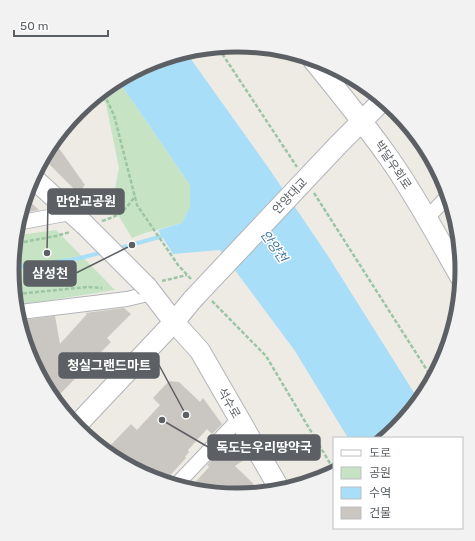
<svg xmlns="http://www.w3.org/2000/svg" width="475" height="541" font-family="Rubik,'Noto Sans KR',sans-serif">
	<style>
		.green { fill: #c6e4c3 }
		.water { fill: #a9def9 }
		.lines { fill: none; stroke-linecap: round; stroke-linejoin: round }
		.stream { stroke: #a9def9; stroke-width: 4 }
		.building { fill: #cac6c2 }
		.street-casing { stroke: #b2b5b9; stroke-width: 16 }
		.secondary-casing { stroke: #b1b4b8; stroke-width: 22 }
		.path { stroke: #9cc5a4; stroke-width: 2.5; stroke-dasharray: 4 2; stroke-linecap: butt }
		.street { stroke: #fff; stroke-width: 14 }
		.secondary { stroke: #fff; stroke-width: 20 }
		.secondary-bridge-casing { stroke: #b1b4b8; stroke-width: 22; stroke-linecap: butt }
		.secondary-bridge { stroke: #fff; stroke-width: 20 }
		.labels { text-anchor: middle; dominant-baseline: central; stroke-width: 3; stroke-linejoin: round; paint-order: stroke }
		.street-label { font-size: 12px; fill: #5c6064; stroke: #fff }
		.water-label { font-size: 13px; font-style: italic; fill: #447aa2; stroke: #fff }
		.rim { fill: none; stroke: #5c6064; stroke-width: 5 }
		.leader { fill: none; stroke: #5c6064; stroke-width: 1.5 }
		.callout-dot { fill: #5c6064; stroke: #fff; stroke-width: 1.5 }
		.callout { fill: #5c6064; stroke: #5c6064; stroke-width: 1.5 }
		.callout-label { font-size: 13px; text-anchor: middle; font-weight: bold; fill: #fff }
	</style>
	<rect width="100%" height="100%" fill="#eeebe5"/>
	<!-- green -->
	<g class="green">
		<polygon points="120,83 190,185 190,206 182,223 145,233 132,238 112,205 119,168 106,104 101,96"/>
		<polygon points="56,230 115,290 19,305 12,270 19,235"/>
	</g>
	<!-- water -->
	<polygon class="water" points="188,55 270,170 328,256 418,399 397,430 385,438 348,438 295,351 220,250 173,254 158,230 182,223 190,206 190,185 120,83 151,62"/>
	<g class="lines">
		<!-- stream -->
		<g class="stream">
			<polyline points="117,249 166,235"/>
			<polyline points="12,268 76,259 104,252"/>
		</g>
	</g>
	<!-- building -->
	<g class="building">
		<polygon points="55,145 61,151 85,185 78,193 45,160"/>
		<polygon points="26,198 39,210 23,213"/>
		<polygon points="124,308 131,314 107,338 111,342 58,396 51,389 29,357 22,320 55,316 60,344 87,314 85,313"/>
		<polygon points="169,381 179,382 200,402 203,398 222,424 212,434 207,429 188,450 189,452 185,457 186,458 165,481 151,479 131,461 129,464 108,448 131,424 137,430 160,405 153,398"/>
		<polygon points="232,442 244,460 235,466 261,491 237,496 191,487 209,467 207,465 222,449"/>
	</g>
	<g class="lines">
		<!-- street casing -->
		<g class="street-casing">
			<g id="street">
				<polyline points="427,218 448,196"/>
				<polyline points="22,222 70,213"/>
				<polyline points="20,312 127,299 152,293"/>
				<polyline points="177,484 239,419"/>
			</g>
		</g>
		<!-- secondary casing -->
		<g class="secondary-casing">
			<g id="secondary">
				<path d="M313 60C339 92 365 124 389 158 416 196 438 238 461 278"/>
				<polyline points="337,146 382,101"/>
				<polyline points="33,178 85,225"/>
				<polyline points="147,287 174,322 200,351 279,488"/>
				<polyline points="76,426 174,322 193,299"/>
			</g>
		</g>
		<!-- path -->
		<g class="path">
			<polyline points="219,49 297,167"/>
			<polyline points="104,94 114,115 137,205 178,265 191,279"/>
			<polyline points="314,193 432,378"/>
			<path d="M102 221C120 215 124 212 135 196"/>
			<polyline points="18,243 56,236 70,232"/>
			<polyline points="162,281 187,275"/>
			<polyline points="17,294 87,287 102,288"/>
			<polyline points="212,301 266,356 334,470"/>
		</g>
		<!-- street -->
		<use href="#street" class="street"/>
		<!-- secondary -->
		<use href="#secondary" class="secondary"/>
		<!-- secondary-bridge casing -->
		<g class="secondary-bridge-casing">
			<g id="secondary-bridge">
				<polyline points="85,225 147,287"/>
				<polyline points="193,299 337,146"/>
			</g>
		</g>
		<!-- secondary-bridge -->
		<use href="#secondary-bridge" class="secondary-bridge"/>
	</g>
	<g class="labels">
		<!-- street labels -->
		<g class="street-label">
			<text transform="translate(393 165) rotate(56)">박달우회로</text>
			<text transform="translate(290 196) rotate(-47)">안양대교</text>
			<text transform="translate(229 403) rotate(60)">석수로</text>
		</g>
		<!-- water labels -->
		<g class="water-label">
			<text transform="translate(274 246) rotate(55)">안양천</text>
		</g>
	</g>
	<!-- crop -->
	<path d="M0 0H475V541H0ZM19 270a218 218 0 1 1 436 0a218 218 0 1 1-436 0Z" fill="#f2f2f3" fill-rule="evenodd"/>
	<path class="rim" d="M19 270a218 218 0 1 1 436 0a218 218 0 1 1-436 0Z"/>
	<!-- callouts -->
	<path class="leader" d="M47 253L48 202M132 245L76 273M186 415L159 365M162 420L208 447"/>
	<g class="callout-dot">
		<circle cx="47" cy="253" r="4"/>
		<circle cx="132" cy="245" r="4"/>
		<circle cx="186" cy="415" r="4"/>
		<circle cx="162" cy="420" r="4"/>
	</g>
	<g class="callout">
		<rect x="48" y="189" width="76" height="25" rx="4"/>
		<rect x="24" y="261" width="52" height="25" rx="4"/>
		<rect x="59" y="353" width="100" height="25" rx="4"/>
		<rect x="208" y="435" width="112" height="25" rx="4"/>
	</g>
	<g class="callout-label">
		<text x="86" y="206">만안교공원</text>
		<text x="50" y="278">삼성천</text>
		<text x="109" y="370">청실그랜드마트</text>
		<text x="264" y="452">독도는우리땅약국</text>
	</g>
	<!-- legend -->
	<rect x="333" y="437" width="130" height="92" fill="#ffffff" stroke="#bebfc1"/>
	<rect x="341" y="450" width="20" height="6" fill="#ffffff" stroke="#bebfc1"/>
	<text x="369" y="457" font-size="12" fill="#5c6064">도로</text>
	<rect x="341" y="467" width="20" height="12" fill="#c6e4c3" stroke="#bebfc1"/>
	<text x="369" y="477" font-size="12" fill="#5c6064">공원</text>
	<rect x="341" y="487" width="20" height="12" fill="#a9def9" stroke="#bebfc1"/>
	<text x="369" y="497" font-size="12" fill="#5c6064">수역</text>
	<rect x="341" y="507" width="20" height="12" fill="#cac6c2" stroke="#bebfc1"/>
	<text x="369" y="517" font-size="12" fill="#5c6064">건물</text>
	<!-- scale -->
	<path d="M14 30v6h94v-6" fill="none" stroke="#5c6064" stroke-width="2"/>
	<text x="20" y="30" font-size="12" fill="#5c6064" stroke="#ffffff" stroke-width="3" paint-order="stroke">50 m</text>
</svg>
